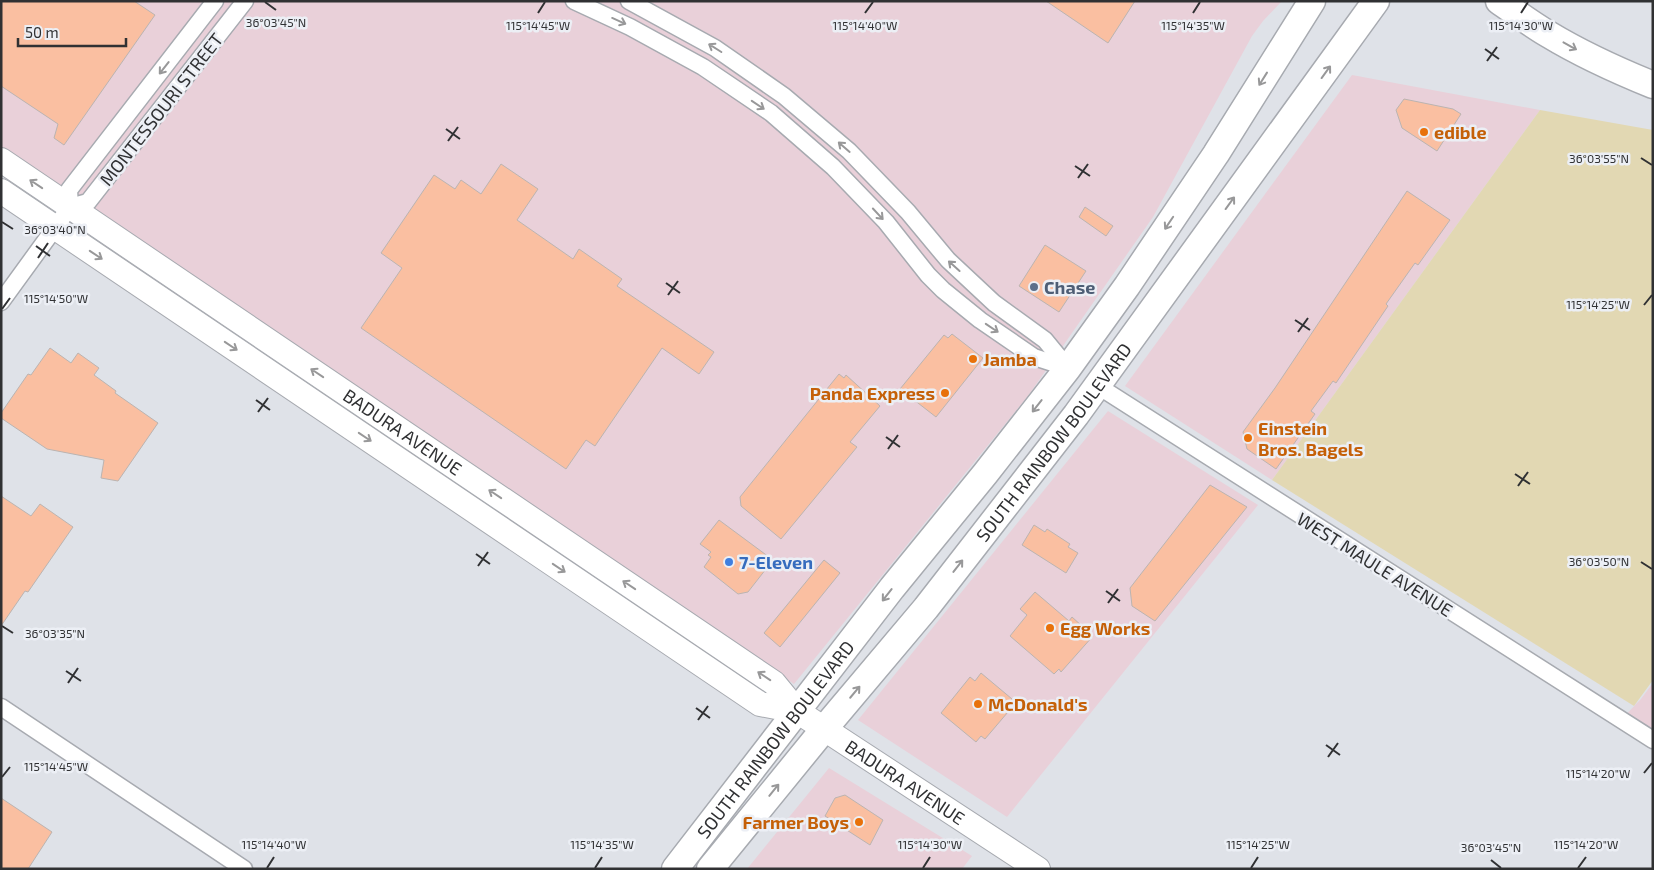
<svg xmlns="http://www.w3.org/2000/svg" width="1654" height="870" font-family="'Exo 2',sans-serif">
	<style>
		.commercial { fill: #e9d0d9 }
		.sand { fill: #e2d8b3 }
		.building { fill: #fabfa1; stroke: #bbb4b1 }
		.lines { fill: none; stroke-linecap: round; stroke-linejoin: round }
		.street-casing { stroke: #a7aab0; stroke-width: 19 }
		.secondary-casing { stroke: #a7aab0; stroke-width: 26 }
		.primary-casing { stroke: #a7aab0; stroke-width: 29 }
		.street { stroke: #fff; stroke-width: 16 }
		.secondary { stroke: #fff; stroke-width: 24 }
		.primary { stroke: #fff; stroke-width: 26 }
		.oneway { stroke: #989899 }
		.ticks { fill: none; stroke: #303133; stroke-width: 2 }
		.food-dot { fill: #e8710a; stroke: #eceff5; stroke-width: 2 }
		.service-dot { fill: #5c6f8a; stroke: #eceff5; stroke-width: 2 }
		.shop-dot { fill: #3f7fe0; stroke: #eceff5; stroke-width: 2 }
		.labels { text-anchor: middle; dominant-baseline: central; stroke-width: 5; stroke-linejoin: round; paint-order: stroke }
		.street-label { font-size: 18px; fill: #303133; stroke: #eceff5 }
		.food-label { font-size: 18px; font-weight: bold; fill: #c56008; stroke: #eceff5; text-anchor: start }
		.service-label { font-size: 18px; font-weight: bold; fill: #4e5e75; stroke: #eceff5; text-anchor: start }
		.shop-label { font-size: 18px; font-weight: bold; fill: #366cbe; stroke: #eceff5; text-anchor: start }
		.ticks-label { font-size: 12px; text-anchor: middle; fill: #303133; stroke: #eceff5; stroke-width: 5; stroke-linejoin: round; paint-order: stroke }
	</style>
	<rect width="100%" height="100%" fill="#dfe2e8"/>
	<!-- commercial -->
	<g class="commercial">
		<polygon points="1,1 1282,1 1263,21 1252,36 1153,217 1028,396 794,684 1,149"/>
		<polygon points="1352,75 1540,110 1272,480 1125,386"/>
		<polygon points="1108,411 1258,505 1007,817 858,720"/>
		<polygon points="1653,683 1653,748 1617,724 1641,699"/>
		<polygon points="829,768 972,856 962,869 747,869"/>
	</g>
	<!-- sand -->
	<polygon class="sand" points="1540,110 1653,130 1653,680 1634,706 1272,480"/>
	<!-- building -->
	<g class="building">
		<polygon points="1,1 134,1 155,15 64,145 54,138 58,124 1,86"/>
		<polygon points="1046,1 1135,1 1108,43"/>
		<polygon points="1404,99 1453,109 1461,114 1437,151 1402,128 1396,110"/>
		<polygon points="501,164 538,189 517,220 573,259 579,249 622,279 617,286 714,352 699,374 662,348 595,446 586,440 566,469 361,328 402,268 381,253 434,175 455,189 461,180 481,194"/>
		<polygon points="1407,191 1450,220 1418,265 1415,263 1386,304 1388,306 1336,383 1333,381 1311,411 1315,414 1276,469 1247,449 1243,432 1275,388"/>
		<polygon points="1085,207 1113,226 1106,236 1079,217"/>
		<polygon points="1045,245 1086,271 1059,312 1019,286"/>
		<polygon points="952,334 983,358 936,417 900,389 944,335 948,338"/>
		<polygon points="50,348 71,363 78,353 99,368 94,375 116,391 115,393 158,423 118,481 101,478 104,460 47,449 1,418 1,413 28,374 31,375"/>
		<polygon points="839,374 844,378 846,375 880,406 850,442 857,447 781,539 741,506 740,497"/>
		<polygon points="1210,485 1247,507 1155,621 1132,606 1130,588"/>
		<polygon points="1,496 31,516 40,504 73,527 28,592 25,591 1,626"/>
		<polygon points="719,520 773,560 748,592 738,594 704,567 711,557 708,555 711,552 700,544"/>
		<polygon points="1034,525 1045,532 1047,529 1070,544 1068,547 1078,553 1066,573 1022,545"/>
		<polygon points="824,560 840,573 780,647 764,633"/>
		<polygon points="1035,592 1069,621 1072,617 1093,636 1061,672 1059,669 1054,674 1010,636 1027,615 1020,609"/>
		<polygon points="981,673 1012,699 1004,709 1008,712 985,739 981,736 976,742 941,713 970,677 975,681"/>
		<polygon points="845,795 883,820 870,845 825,816 835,798"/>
		<polygon points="1,798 52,832 28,869 1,869"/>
	</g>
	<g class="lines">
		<!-- street casing -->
		<g class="street-casing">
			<g id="street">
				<polyline points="574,1 630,27 703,67 771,113 833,167 886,222 928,275 943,290 980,320 1034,357 1068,368"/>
				<polyline points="629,1 715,48 784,96 849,151 908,212 948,260 994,303 1045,340 1068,368"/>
				<polyline points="70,207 88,202 245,1"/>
				<polyline points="1,302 70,207 69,190 215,1"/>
				<polyline points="1098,386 1653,740"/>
				<polyline points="1,707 244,869"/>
			</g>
		</g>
		<!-- secondary casing -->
		<g class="secondary-casing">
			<g id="secondary">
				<path id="s1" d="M1 160 774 683 797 711 1038 869"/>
				<polyline points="1,191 760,704 797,711"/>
			</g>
		</g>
		<!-- primary casing -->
		<g class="primary-casing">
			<g id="primary">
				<path d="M1499 1C1515 12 1531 24 1548 34 1581 54 1616 70 1653 85"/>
				<path id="s2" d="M675 869 892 588 985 474 1068 368 1127 286 1216 154 1312 1"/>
				<path id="s3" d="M710 869 824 729 926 608 1076 415 1376 1"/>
			</g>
		</g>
		<!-- street -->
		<use href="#street" class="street"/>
		<!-- secondary -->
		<use href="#secondary" class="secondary"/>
		<!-- primary -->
		<use href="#primary" class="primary"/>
	</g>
	<!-- one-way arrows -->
	<defs><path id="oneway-shaft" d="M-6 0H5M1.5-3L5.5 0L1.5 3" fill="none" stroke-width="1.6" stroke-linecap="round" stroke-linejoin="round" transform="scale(1.25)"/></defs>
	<g class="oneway">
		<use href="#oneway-shaft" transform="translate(619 21) rotate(24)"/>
		<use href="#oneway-shaft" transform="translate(1570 46) rotate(29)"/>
		<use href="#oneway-shaft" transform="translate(715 48) rotate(-148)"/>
		<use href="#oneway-shaft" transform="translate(164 68) rotate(128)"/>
		<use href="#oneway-shaft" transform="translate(1326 72) rotate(-54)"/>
		<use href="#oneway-shaft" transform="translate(1263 79) rotate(122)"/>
		<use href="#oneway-shaft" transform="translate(758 105) rotate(34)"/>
		<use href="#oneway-shaft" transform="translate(844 147) rotate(-139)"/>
		<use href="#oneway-shaft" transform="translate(36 184) rotate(-146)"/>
		<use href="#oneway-shaft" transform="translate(1230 203) rotate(-54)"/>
		<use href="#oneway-shaft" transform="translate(878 214) rotate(47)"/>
		<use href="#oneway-shaft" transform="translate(1169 223) rotate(124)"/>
		<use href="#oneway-shaft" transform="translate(96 255) rotate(34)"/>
		<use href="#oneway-shaft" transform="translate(954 266) rotate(-138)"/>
		<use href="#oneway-shaft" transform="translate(992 328) rotate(34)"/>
		<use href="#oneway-shaft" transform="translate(231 346) rotate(34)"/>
		<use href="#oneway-shaft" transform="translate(317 373) rotate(-146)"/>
		<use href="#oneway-shaft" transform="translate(1037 406) rotate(128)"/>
		<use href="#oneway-shaft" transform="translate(365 437) rotate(34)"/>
		<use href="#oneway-shaft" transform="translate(495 494) rotate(-146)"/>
		<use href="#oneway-shaft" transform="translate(958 566) rotate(-52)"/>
		<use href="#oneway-shaft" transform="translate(559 568) rotate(34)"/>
		<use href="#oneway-shaft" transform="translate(629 585) rotate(-146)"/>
		<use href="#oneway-shaft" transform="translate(887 595) rotate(128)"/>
		<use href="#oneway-shaft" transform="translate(764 676) rotate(-146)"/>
		<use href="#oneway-shaft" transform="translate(855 692) rotate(-50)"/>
		<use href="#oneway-shaft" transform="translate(774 790) rotate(-51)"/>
	</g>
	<!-- ticks -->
	<path class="ticks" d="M265 2 276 10M538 13 545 2M865 13 873 2M1193 13 1200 2M1521 13 1528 2M1485 49 1499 59M1487 61 1497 47M446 129 460 139M448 141 458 127M1641 158 1652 165M1075 166 1090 176M1078 178 1088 164M2 222 13 229M36 246 50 256M38 258 48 243M666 283 680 293M668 295 678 281M1644 305 1652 295M2 309 10 298M1295 320 1310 330M1298 332 1308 318M256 400 270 410M258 412 268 398M886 437 900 447M888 449 898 435M1515 474 1530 484M1518 486 1528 472M476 554 490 564M1641 562 1652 569M478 566 488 552M1106 591 1120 601M1108 603 1118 589M2 626 13 633M66 671 81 681M68 683 78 668M696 708 710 718M698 720 708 706M1326 745 1340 755M1328 757 1338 743M1644 773 1652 763M2 777 10 767M1491 860 1501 868M267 868 274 857M595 868 602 857M923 868 930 857M1251 868 1258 857M1578 868 1586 857"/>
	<!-- markers -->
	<g class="food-dot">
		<circle cx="1424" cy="132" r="5"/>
		<circle cx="973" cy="359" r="5"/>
		<circle cx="945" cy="393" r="5"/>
		<circle cx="1248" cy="438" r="5"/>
		<circle cx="1050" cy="628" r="5"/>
		<circle cx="978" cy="704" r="5"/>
		<circle cx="859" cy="822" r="5"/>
	</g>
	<circle class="service-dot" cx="1034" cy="287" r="5"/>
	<circle class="shop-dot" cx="729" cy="562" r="5"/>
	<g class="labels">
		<!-- street labels -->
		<g class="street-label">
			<text transform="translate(161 109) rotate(-52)">MONTESSOURI STREET</text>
			<text stroke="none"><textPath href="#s1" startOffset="485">BADURA AVENUE</textPath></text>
			<text stroke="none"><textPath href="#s3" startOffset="548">SOUTH RAINBOW BOULEVARD</textPath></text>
			<text transform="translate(1375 564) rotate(32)">WEST MAULE AVENUE</text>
			<text stroke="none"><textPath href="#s2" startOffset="164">SOUTH RAINBOW BOULEVARD</textPath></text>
			<text stroke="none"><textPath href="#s1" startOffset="1099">BADURA AVENUE</textPath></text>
		</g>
		<!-- food labels -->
		<g class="food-label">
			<text x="1434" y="132">edible</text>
			<text x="983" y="359">Jamba</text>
			<text x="935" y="393" text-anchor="end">Panda Express</text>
			<text x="1258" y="428">Einstein<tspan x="1258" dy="21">Bros. Bagels</tspan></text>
			<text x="1060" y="628">Egg Works</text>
			<text x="988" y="704">McDonald's</text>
			<text x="849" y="822" text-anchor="end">Farmer Boys</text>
		</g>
		<!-- service labels -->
		<g class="service-label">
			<text x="1044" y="287">Chase</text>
		</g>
		<!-- shop labels -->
		<g class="shop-label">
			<text x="739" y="562">7-Eleven</text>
		</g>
	</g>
	<g class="ticks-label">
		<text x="276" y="27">36°03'45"N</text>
		<text x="538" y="30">115°14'45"W</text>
		<text x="865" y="30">115°14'40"W</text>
		<text x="1193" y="30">115°14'35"W</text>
		<text x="1521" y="30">115°14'30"W</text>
		<text x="1599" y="163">36°03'55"N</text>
		<text x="55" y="234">36°03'40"N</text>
		<text x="56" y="303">115°14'50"W</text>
		<text x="1598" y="309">115°14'25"W</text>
		<text x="1599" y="566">36°03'50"N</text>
		<text x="55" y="638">36°03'35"N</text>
		<text x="56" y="771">115°14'45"W</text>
		<text x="1598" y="778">115°14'20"W</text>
		<text x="274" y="849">115°14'40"W</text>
		<text x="602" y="849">115°14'35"W</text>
		<text x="930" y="849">115°14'30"W</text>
		<text x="1258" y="849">115°14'25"W</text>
		<text x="1586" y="849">115°14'20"W</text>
		<text x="1491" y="852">36°03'45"N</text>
	</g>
	<!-- border -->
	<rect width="1654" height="870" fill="none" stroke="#303133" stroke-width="5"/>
	<!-- scale -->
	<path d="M18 38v8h108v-8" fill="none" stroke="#303133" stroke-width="2.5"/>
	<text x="25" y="38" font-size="15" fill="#303133" stroke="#eceff5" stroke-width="4" paint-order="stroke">50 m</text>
</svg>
